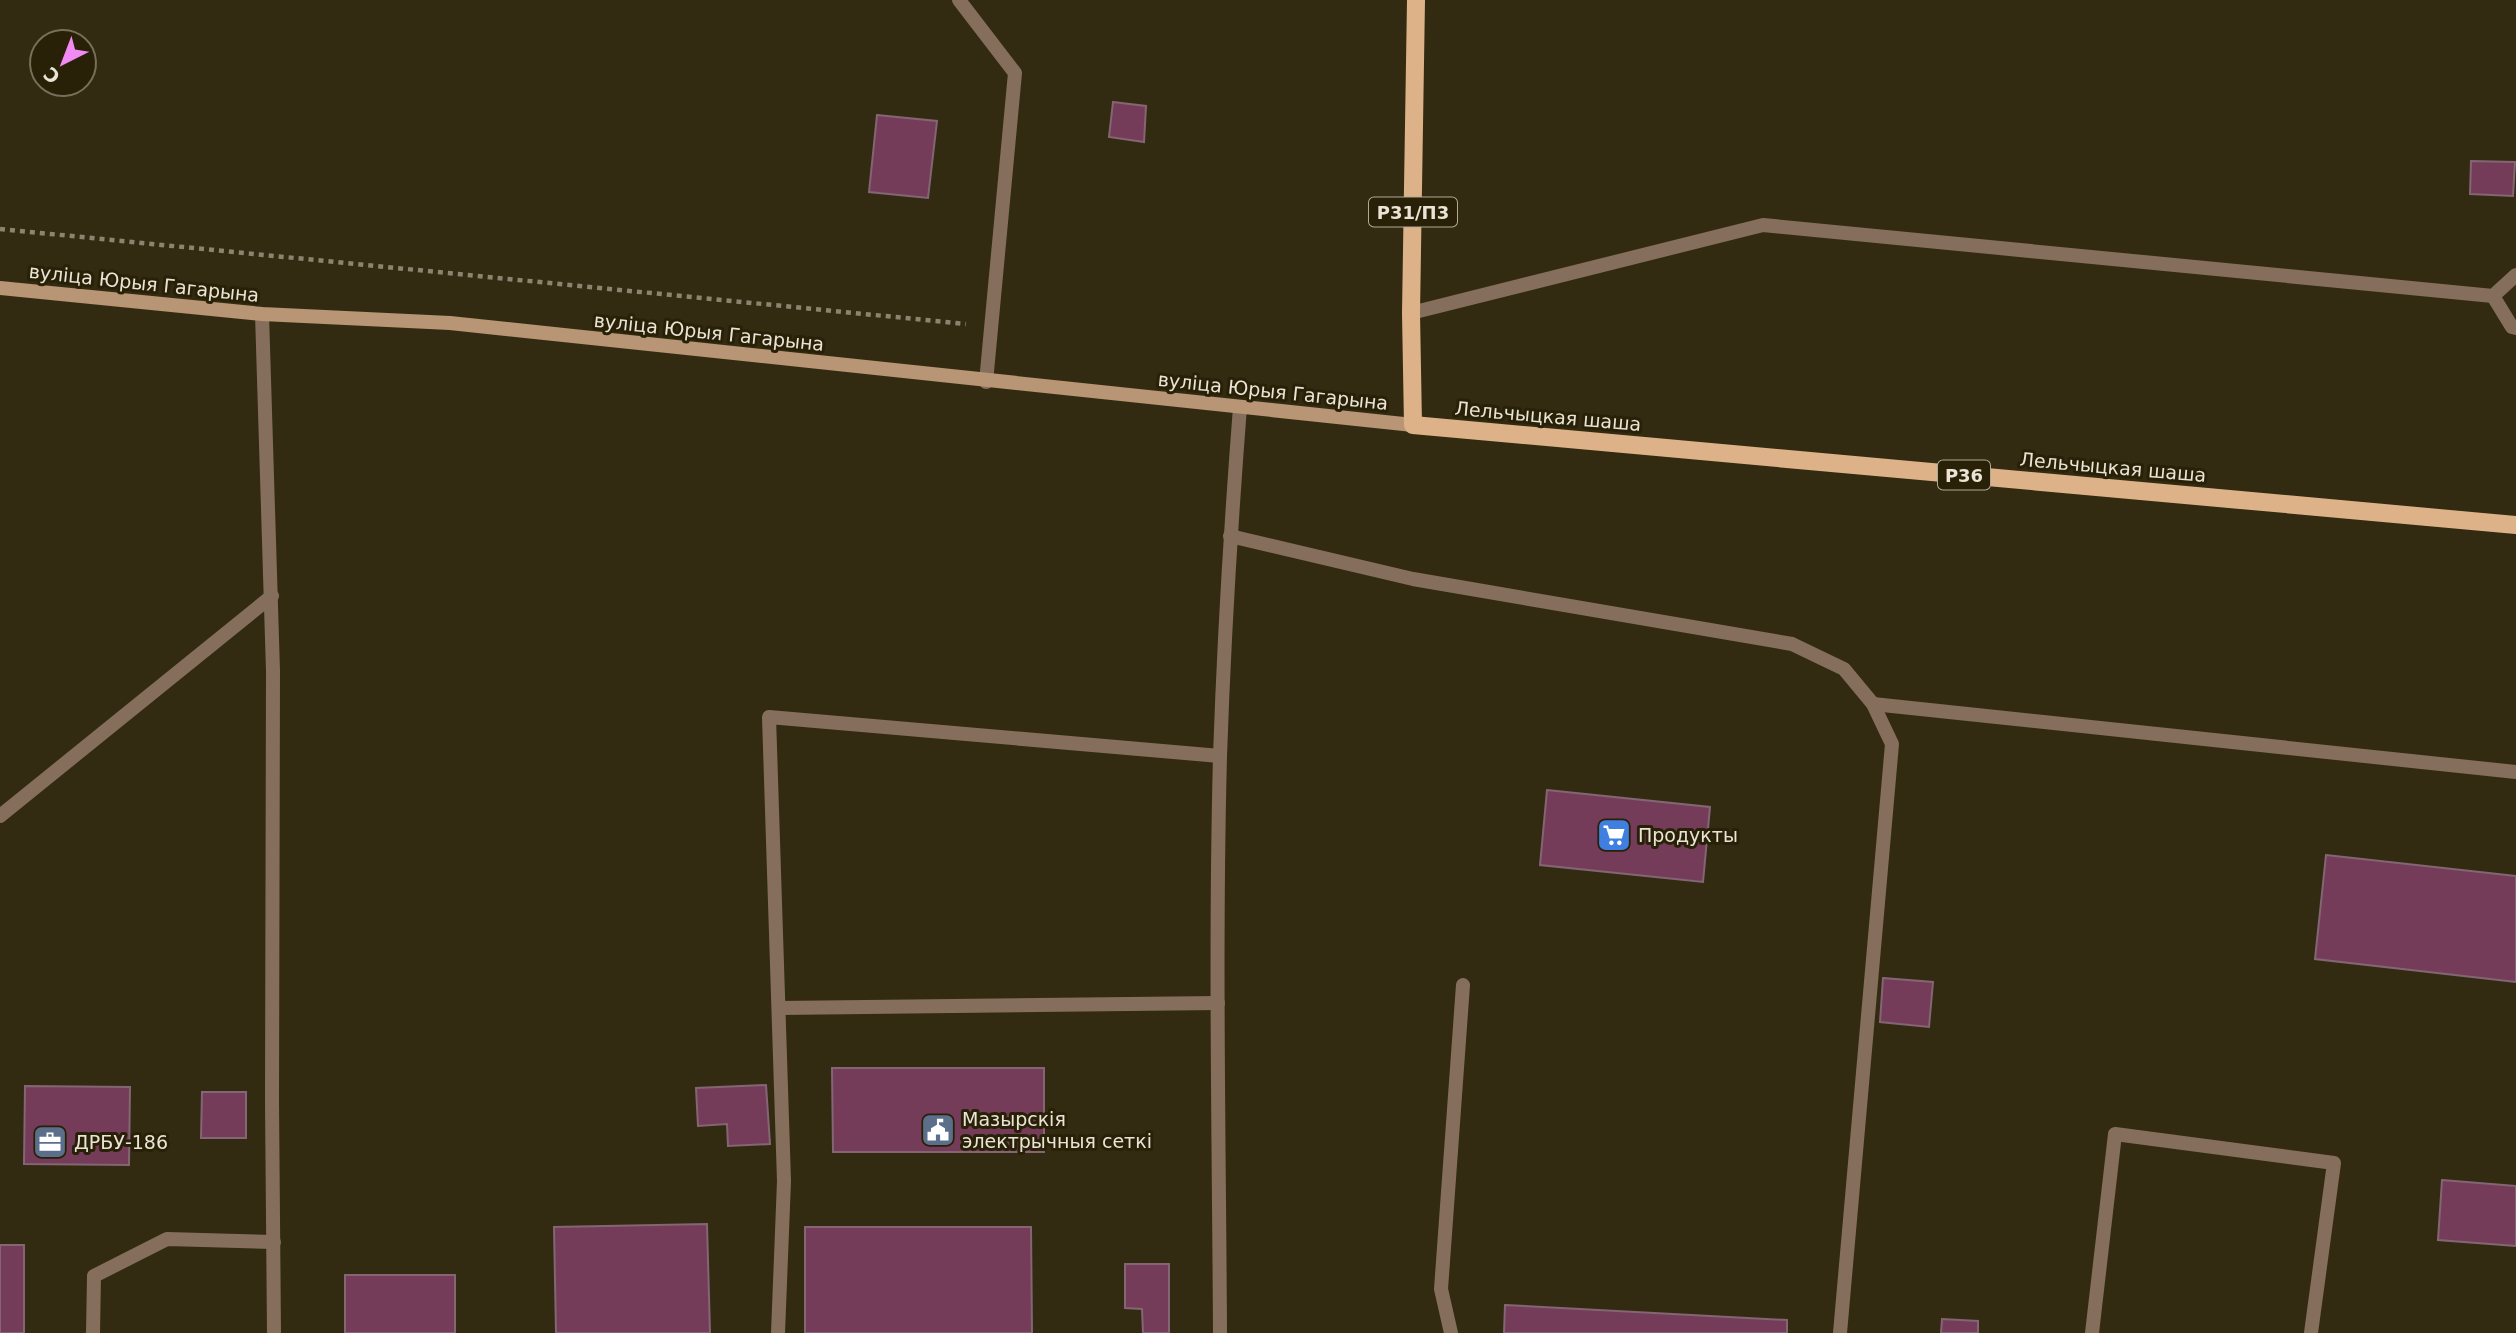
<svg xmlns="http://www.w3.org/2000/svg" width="2516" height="1333" font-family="'DejaVu Sans',sans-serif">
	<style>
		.building { fill: #753c5a; stroke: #836573; stroke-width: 2 }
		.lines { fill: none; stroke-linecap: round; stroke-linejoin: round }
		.path { stroke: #8b8470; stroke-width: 4.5; stroke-dasharray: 5 5; stroke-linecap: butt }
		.service { stroke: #856f5c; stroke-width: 14 }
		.minor { stroke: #856f5c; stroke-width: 14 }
		.secondary { stroke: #b79575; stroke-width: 14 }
		.primary { stroke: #deb289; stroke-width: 18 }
		.labels { text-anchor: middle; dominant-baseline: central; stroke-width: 6; stroke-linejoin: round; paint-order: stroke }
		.shield { fill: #292107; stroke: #afaa97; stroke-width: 2 }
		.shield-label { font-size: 18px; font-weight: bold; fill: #e9e4d5 }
		.street-label { font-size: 19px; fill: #e9e4d5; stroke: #292107 }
		.poi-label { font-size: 19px; fill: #e9e4d5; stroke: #292107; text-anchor: start }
	</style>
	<rect width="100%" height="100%" fill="#332b11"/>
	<!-- building -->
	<g class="building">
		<polygon points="1113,102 1146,106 1144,142 1109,137"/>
		<polygon points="877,115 937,121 928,198 869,192"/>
		<polygon points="2471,161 2515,162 2513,196 2470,194"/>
		<polygon points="1547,790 1710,807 1703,882 1540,865"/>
		<polygon points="2326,855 2516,876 2516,982 2315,959"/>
		<polygon points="1883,978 1933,982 1929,1027 1880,1022"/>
		<polygon points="832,1068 1044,1068 1044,1152 833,1152"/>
		<polygon points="766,1085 770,1144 728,1146 727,1124 698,1126 696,1088"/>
		<polygon points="25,1086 130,1087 129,1165 24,1164"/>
		<polygon points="202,1092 246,1092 246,1138 201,1138"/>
		<polygon points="2442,1180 2516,1186 2516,1246 2438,1240"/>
		<polygon points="707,1224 710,1333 556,1333 554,1227"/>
		<polygon points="805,1227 1031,1227 1032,1333 805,1333"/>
		<rect x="0" y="1245" width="24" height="88"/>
		<polygon points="1125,1264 1169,1264 1169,1333 1143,1333 1142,1309 1125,1308"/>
		<rect x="345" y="1275" width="110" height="58"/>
		<polygon points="1505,1305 1787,1320 1787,1333 1504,1333"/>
		<polygon points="1942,1319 1978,1321 1978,1333 1941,1333"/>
	</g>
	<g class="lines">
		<!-- path -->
		<polyline class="path" points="0,229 966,324"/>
		<!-- service -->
		<g class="service">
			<polyline points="959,0 1015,73 986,382"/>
			<polyline points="2493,296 2512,327 2516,328"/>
			<polyline points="1411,313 1763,225 2493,296 2516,275"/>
			<polyline points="262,314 273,671 272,1102 274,1333"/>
			<polyline points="1230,536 1413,579 1792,644 1844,669 1873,704 1892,744 1840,1333"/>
			<polyline points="1873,704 2516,772"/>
			<polyline points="0,816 272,596"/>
			<polyline points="93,1333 94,1276 167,1239 274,1242"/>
			<polyline points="778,1333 784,1181 769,717 1220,756"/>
			<polyline points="1451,1333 1441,1289 1463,985"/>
			<polyline points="2092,1333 2115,1134 2334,1163 2311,1333"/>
		</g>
		<!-- minor -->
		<g class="minor">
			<polyline points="779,1008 1218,1003"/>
			<path d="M1220 1333C1219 1141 1215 948 1220 756 1224 639 1231 523 1240 407"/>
		</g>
		<!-- secondary -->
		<polyline class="secondary" points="0,288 262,314 450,323 1413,425"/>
		<!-- primary -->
		<polyline class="primary" points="1416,0 1411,313 1413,425 2516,525"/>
	</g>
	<!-- icons -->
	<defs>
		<g id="supermarket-square" transform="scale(1.75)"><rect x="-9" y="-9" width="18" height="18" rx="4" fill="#3f7fe0" stroke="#292107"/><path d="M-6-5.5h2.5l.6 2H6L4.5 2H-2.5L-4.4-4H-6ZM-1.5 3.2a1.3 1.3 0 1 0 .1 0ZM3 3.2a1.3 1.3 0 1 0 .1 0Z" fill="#fff"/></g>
		<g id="civic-square" transform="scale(1.75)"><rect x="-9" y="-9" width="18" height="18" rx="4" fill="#5c6f8a" stroke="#292107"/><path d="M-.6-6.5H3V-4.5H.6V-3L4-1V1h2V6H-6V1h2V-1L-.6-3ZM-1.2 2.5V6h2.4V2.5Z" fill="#fff"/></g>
		<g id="office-square" transform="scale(1.75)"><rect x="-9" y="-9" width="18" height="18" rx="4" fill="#5c6f8a" stroke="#292107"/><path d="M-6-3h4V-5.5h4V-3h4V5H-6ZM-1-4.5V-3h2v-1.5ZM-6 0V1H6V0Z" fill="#fff"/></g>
	</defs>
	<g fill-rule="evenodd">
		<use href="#supermarket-square" x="1614" y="835"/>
		<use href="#civic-square" x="938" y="1130"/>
		<use href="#office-square" x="50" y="1142"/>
	</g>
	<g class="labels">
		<!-- shield labels -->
		<g class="shield">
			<rect x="1369" y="197.5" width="88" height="29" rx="5"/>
			<rect x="1938" y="460.5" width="52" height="29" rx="5"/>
		</g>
		<g class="shield-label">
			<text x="1413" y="212">Р31/П3</text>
			<text x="1964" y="475">Р36</text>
		</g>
		<!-- street labels -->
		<g class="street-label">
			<text transform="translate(144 283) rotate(6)">вуліца Юрыя Гагарына</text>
			<text transform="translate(709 332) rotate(6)">вуліца Юрыя Гагарына</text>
			<text transform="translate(1273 391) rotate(6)">вуліца Юрыя Гагарына</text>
			<text transform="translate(1548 416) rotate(5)">Лельчыцкая шаша</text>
			<text transform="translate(2113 467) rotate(5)">Лельчыцкая шаша</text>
		</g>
		<!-- poi labels -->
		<g class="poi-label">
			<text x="1638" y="835">Продукты</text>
			<text x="962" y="1119">Мазырскія<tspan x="962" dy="22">электрычныя сеткі</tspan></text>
			<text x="74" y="1142">ДРБУ-186</text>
		</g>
	</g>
	<!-- north arrow -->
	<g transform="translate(63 63) rotate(222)"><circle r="33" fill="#292107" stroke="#766f59" stroke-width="2"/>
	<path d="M0-5L12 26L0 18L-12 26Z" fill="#f28af3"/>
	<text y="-10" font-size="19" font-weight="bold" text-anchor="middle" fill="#e9e4d5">С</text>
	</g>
</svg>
